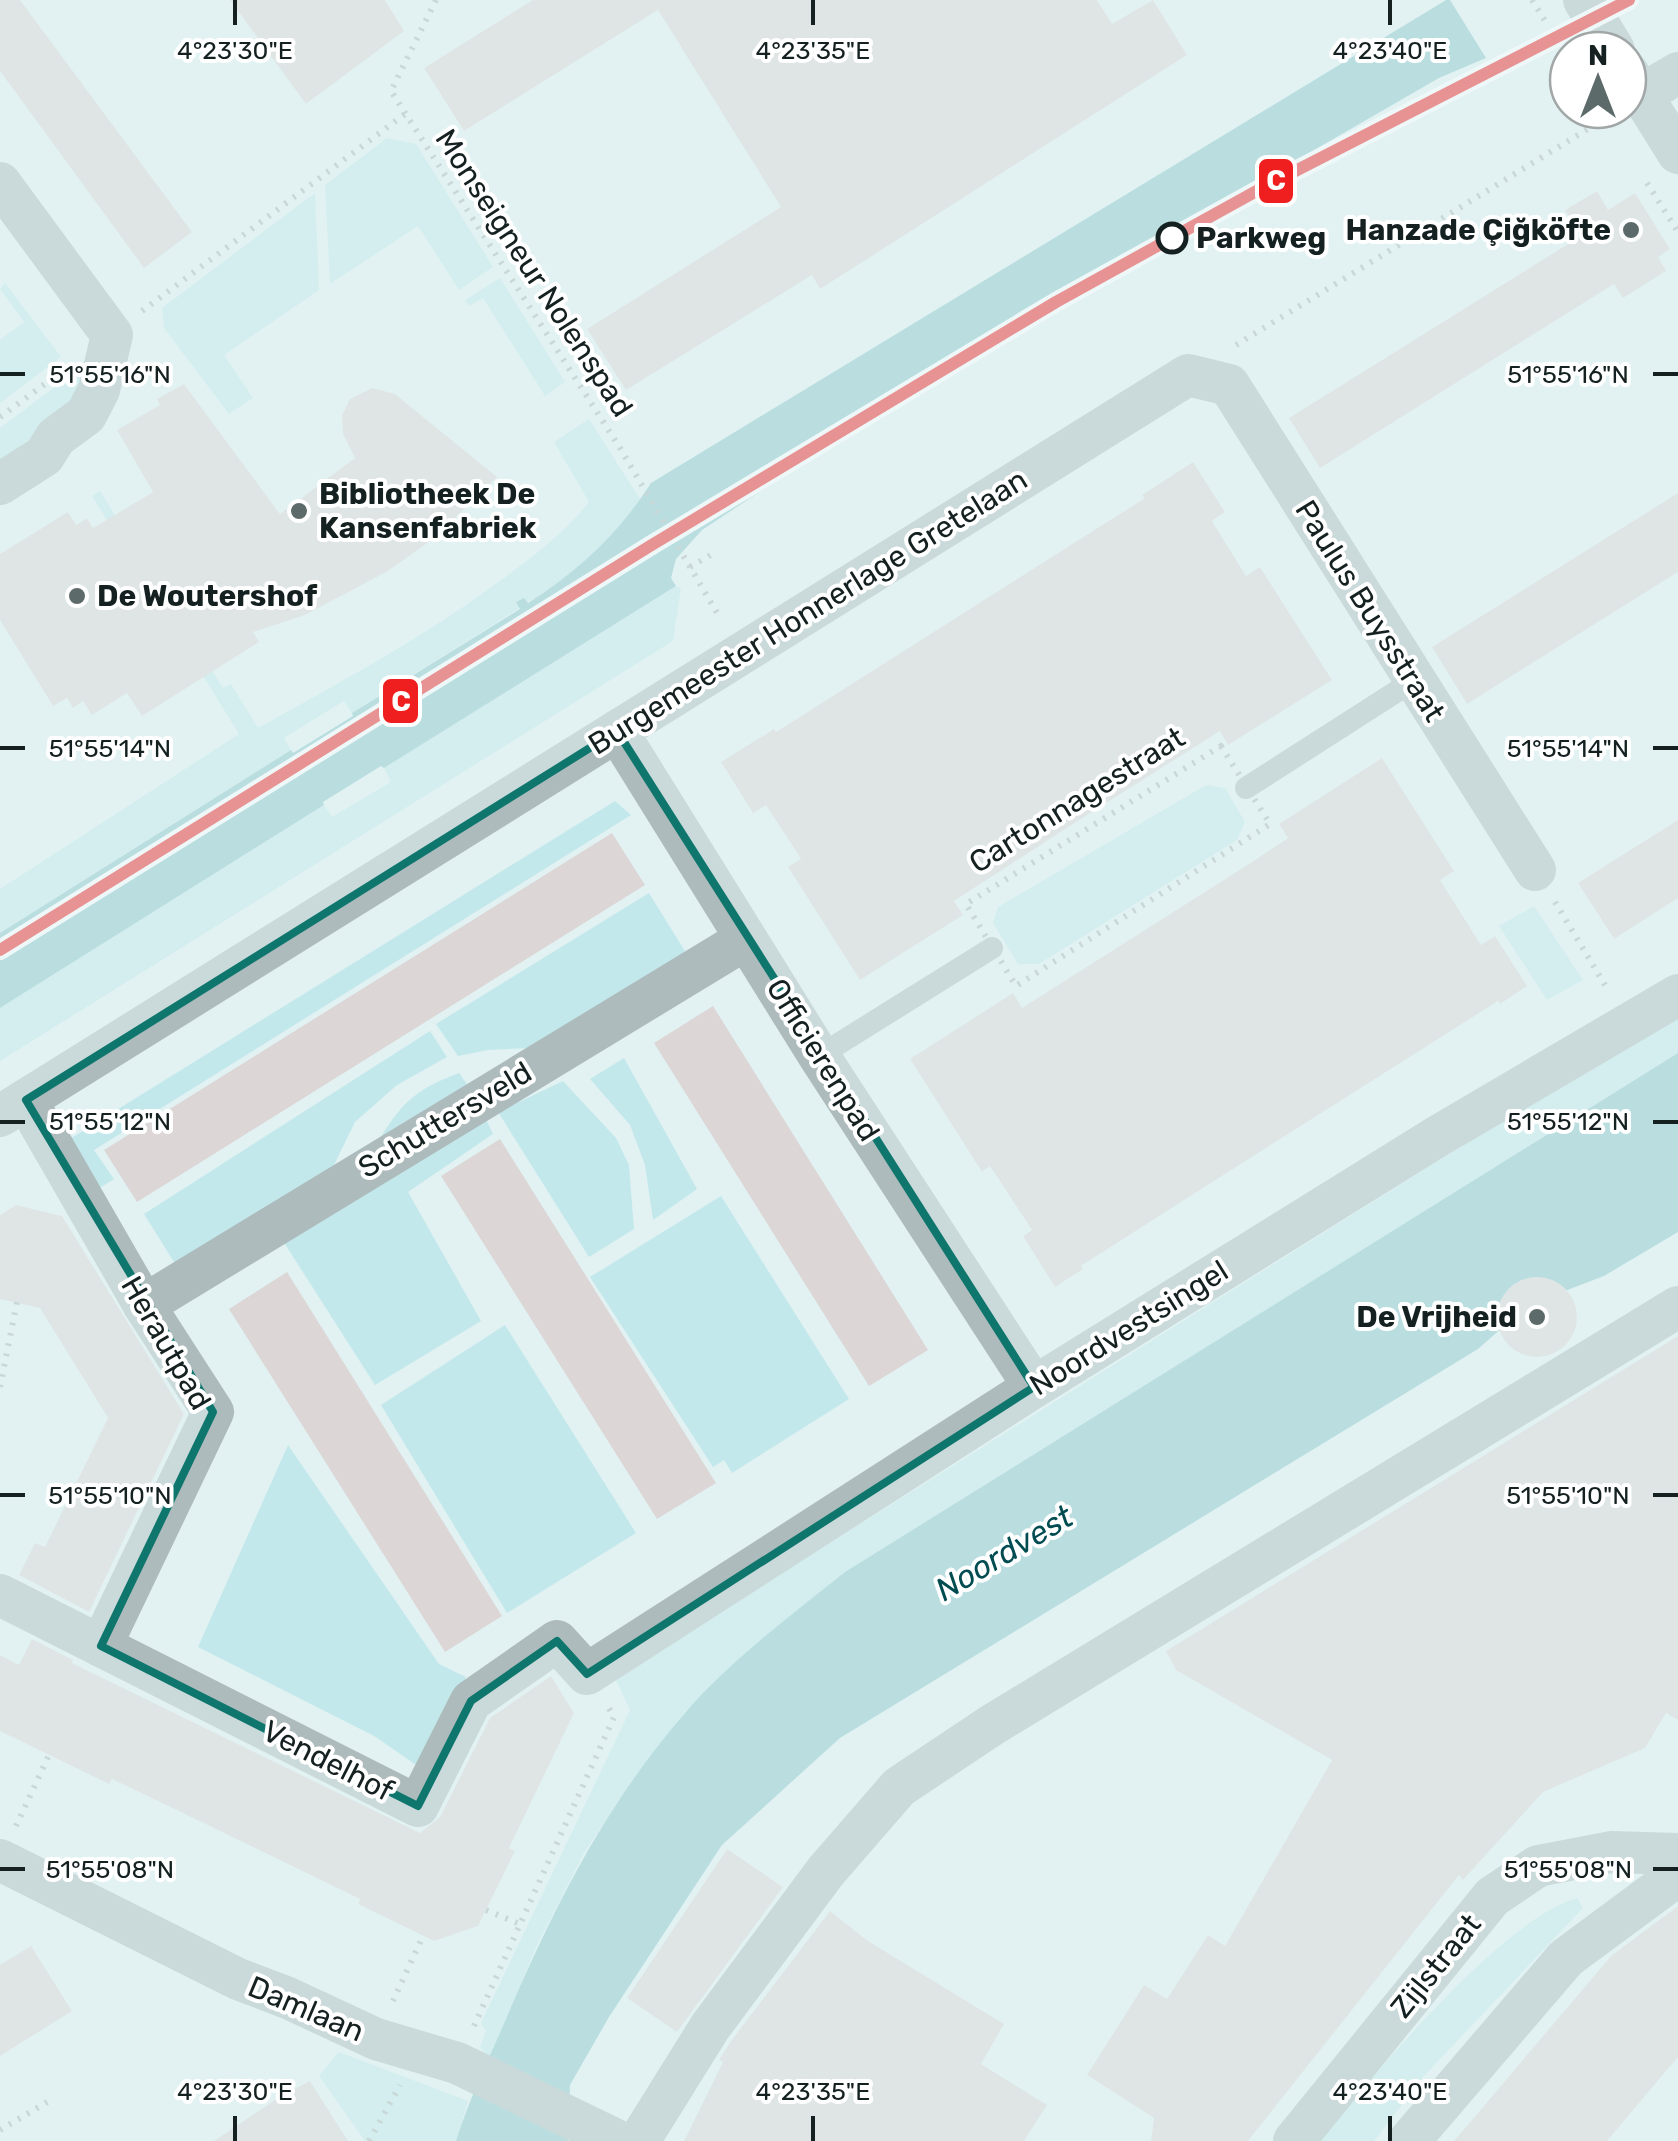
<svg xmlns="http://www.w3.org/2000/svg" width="1678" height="2141" font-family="Rubik,sans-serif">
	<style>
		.green { fill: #c3e8eb }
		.water { fill: #89c6ca }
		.building { fill: #dcd6d6 }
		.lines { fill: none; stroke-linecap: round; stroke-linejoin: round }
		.path { stroke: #aab6b7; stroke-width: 6; stroke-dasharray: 2.5 8; stroke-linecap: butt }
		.lane { stroke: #aebbbc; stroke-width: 22 }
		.street { stroke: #aebbbc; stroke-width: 42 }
		.metro-1-casing { stroke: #fff; stroke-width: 20 }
		.metro-1 { stroke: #ef1f1f; stroke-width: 12 }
		.marked { fill: none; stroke: #0f766e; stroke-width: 8; stroke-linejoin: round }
		.ticks { fill: none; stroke: #152021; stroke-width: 4 }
		.poi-dot { fill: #5d6a6a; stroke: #fff; stroke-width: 4 }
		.stop-dot { fill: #fff; stroke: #152021; stroke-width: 5 }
		.labels { text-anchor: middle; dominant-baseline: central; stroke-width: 8; stroke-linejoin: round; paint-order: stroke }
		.poi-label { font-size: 30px; font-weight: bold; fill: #152021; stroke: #fff; text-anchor: end }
		.stop-label { font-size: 30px; font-weight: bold; fill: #152021; stroke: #fff; text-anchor: start }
		.street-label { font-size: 30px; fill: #152021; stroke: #fff }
		.water-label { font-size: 32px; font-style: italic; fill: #004c51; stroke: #fff }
		.ticks-label { font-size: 25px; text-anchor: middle; fill: #152021; stroke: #fff; stroke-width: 8; stroke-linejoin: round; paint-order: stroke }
		.line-badge { stroke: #fff; stroke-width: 4 }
		.badge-label { font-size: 28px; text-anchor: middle; font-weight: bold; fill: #fff }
	</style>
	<rect width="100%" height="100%" fill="#e2f2f3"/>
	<!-- green -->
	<g class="green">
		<polygon points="387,138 416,144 493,267 459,290 418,226 330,284 325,185"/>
		<polygon points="315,193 319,290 224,355 253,398 229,414 164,328 162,308"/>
		<polygon points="500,278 565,382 545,396 483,298 469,306 465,300"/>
		<polygon points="5,283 61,357 0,403 0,340 24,322 0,289"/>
		<polygon points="92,359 71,412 0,460 0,428"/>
		<path d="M589 419 640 499C620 530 555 603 517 603L520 608 352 713 344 701 284 738 291 750 0 933V889L239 734 92 496 100 491 223 688 231 684 258 728C337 684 417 641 490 588 525 563 562 536 589 502L554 442Z"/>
		<polygon points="676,586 681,588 673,641 0,1061 0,1008 324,805 332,817 391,782 384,768"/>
		<polygon points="1206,785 1225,788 1245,822 1237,840 1039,964 1018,964 993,923 998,907"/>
		<polygon points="615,801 631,815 94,1150 114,1179 95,1191 65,1142"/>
		<polygon points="649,893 688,956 532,1048 488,1050 458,1056 436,1024"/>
		<polygon points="1534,906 1583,980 1547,1000 1499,926"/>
		<polygon points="1678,1010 1678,1053 845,1572 780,1624 686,1711 619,1800 584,1853 539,1941 489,2058 480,2047 486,2031 481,2023 630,1710 615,1678"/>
		<polygon points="430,1031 447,1057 397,1085 355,1122 331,1171 177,1267 144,1214"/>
		<polygon points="624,1058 697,1189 653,1220 645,1165 630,1125 590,1079"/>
		<path d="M459 1073 471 1090 373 1150C398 1107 412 1090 459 1073Z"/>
		<polygon points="563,1081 616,1138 629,1165 634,1229 589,1257 498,1112"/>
		<polygon points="486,1119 493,1134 408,1192 481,1321 375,1385 283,1241"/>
		<polygon points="721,1196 849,1399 732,1473 724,1460 713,1467 590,1277"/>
		<polygon points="505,1325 636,1533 507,1613 381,1405"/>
		<polygon points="288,1445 439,1664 466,1677 422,1769 374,1736 198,1647"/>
		<path d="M1577 1898 1583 1908 1424 2076 1374 2141H1317C1373 2078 1500 1920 1577 1898Z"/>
		<polygon points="339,2052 468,2101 456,2141 365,2141 319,2076"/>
	</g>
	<!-- water -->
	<g class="water">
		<path d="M1446 0H1450L1486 58 1439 78 1231 198 835 442 702 530 676 559 671 578 676 586 384 768 381 766 323 802 324 805 0 1008V933L291 750 293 753 353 716 352 713 520 609 516 602 524 598 528 603C579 571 619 533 651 483Z"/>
		<path d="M1678 1053V1232L1604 1276 1528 1305 1478 1349 840 1738 722 1845 609 2017 570 2085 568 2141H456C469 2099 488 2061 505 2021 554 1907 603 1808 685 1713 729 1662 792 1614 845 1572Z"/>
	</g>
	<!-- building -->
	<g class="building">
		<polygon points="0,0 20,0 192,232 144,268 0,71"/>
		<polygon points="230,0 385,0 404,31 306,104"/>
		<polygon points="533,0 1097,0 1112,24 1153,0 1187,55 820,289 812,275 626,390 587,329 781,207 658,10 464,131 424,68"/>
		<polygon points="1597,191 1608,210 1635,193 1670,249 1658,257 1666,271 1623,298 1614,284 1320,468 1289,418 1581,236 1565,210"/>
		<polygon points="184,384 280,514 355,458 343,434 342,415 350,399 372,388 395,394 497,477 433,539 388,571 305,615 253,632 259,642 142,716 127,693 92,715 83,701 73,708 67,698 53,706 0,620 0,554 68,512 76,525 87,518 93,528 153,492 117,430 160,405 157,399"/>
		<polygon points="1193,462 1225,512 1212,521 1246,576 1260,567 1332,680 1228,745 1220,731 1073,824 954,901 963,915 860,980 788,867 801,859 766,805 753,813 721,762 774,729 776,732 1145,498 1142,495"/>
		<polygon points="1678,493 1678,572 1467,704 1432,647"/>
		<polygon points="1382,758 1454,871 1440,880 1481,945 1495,936 1527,986 1500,1004 1498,1001 1203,1188 1081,1266 1083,1269 1055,1287 1023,1236 1032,1230 990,1166 982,1172 910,1059 1013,993 1022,1008 1252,862 1288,838 1279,824"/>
		<polygon points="1678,820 1678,898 1614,939 1578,883"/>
		<polygon points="612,833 645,885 137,1202 104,1150"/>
		<polygon points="713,1006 928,1350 869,1386 654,1043"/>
		<polygon points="500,1139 716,1483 657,1519 441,1176"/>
		<polygon points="16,1205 62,1216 184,1414 89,1612 19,1575 35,1543 45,1547 108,1418 40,1308 0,1299 0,1215"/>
		<polygon points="287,1272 502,1616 445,1652 229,1309"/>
		<circle cx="1537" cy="1317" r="40"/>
		<polygon points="1678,1336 1678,1720 1666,1713 1645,1748 1543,1792 1463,1880 1459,1875 1248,2141 1151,2141 1154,2118 1087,2075 1144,1985 1167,1999 1208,1935 1225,1946 1332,1760 1176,1670 1166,1651"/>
		<polygon points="32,1639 73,1660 72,1663 420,1833 440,1817 490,1718 551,1676 574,1713 509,1848 515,1851 478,1926 434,1941 358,1904 360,1899 185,1814 112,1779 109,1784 0,1731 0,1655 19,1665"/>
		<polygon points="727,1849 783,1887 677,2032 627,1998"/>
		<polygon points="1678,1906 1678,2057 1607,2141 1454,2141 1611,1956"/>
		<polygon points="830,1911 868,1941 1004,2024 981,2064 1047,2105 1024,2141 684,2141 723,2062 719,2060 731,2041"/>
		<polygon points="31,1946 72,2011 0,2056 0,1965"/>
		<polygon points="310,2081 348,2141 214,2141 281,2096"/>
	</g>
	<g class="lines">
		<!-- path -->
		<g class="path">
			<polyline points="436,0 391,91 620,448 720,618"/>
			<polyline points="1532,0 1547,24"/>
			<polyline points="1647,183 1678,232"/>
			<polyline points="142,311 405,114"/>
			<polyline points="1236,345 1609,116"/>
			<polyline points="0,417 60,373"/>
			<polyline points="690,567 716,552"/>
			<polygon points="1221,746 1270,824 1016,986 966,904"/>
			<polyline points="1555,902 1608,990"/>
			<polyline points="0,1387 17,1302"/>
			<polyline points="16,1826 49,1755"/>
			<polyline points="486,1910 522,1925"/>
			<polyline points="393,2001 423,1936"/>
			<polyline points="474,2026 614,1717 607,1705"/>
			<polyline points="0,2130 49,2101"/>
			<polyline points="369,2141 400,2085"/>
		</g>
		<!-- lane -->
		<g class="lane">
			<polyline points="1246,788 1413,681"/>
			<polyline points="819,1056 992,948"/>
		</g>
		<!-- street -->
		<g class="street">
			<polyline points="1584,0 1614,50"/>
			<polyline points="1628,73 1678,153"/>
			<polyline points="1641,95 1678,73"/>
			<polyline points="0,183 112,335 99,390 86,415 56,437 44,456 0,484"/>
			<polyline points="617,731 819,1056 1034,1387"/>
			<polyline points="26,1100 144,1305 213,1412 101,1646"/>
			<polyline points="0,1116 1188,375 1229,385 1535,870"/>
			<polyline points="144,1305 746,939"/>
			<polyline points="0,1595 418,1806 471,1701 557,1641 587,1674 1034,1387 1438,1136 1678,995"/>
			<polyline points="0,1860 238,1979 288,1998 376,2039 457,2063 618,2141"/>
			<polyline points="639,2141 710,2027 826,1871 899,1787 992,1725 1678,1307"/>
			<polyline points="1294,2141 1492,1897 1538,1866 1611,1852 1678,1854"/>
			<polyline points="1409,2141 1566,1958 1678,1875"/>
		</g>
		<!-- metro-1 casing -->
		<g class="metro-1-casing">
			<polyline id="metro-1" points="0,950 650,546 1056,302 1262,188 1629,0"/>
		</g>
		<!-- metro-1 -->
		<use href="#metro-1" class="metro-1"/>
	</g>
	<!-- marked area -->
	<path d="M0 0H1678V2141H0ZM617 731 1034 1387 587 1674 557 1641 471 1701 418 1806 101 1646 213 1412 26 1100Z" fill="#e2f2f3" fill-opacity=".55" fill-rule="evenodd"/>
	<path class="marked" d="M617 731 1034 1387 587 1674 557 1641 471 1701 418 1806 101 1646 213 1412 26 1100Z"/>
	<!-- ticks -->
	<path class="ticks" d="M235 0V25M813 0V25M1390 0V25M0 374H25M1653 374H1678M0 748H25M1653 748H1678M0 1122H25M1653 1122H1678M0 1495H25M1653 1495H1678M0 1869H25M1653 1869H1678M235 2116V2141M813 2116V2141M1390 2116V2141"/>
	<!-- markers -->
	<g class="poi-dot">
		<circle cx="1631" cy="230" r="10"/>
		<circle cx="299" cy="511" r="10"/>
		<circle cx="77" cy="596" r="10"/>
		<circle cx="1537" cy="1317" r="10"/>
	</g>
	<circle class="stop-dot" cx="1172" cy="238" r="14"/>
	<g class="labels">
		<!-- poi labels -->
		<g class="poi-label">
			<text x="1611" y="230">Hanzade Çiğköfte</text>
			<text x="319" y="494" text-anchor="start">Bibliotheek De<tspan x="319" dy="34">Kansenfabriek</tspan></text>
			<text x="97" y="596" text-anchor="start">De Woutershof</text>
			<text x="1517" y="1317">De Vrijheid</text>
		</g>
		<!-- stop labels -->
		<g class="stop-label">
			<text x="1196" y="238">Parkweg</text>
		</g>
		<!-- street labels -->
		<g class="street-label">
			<text transform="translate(534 273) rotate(57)">Monseigneur Nolenspad</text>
			<text transform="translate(1370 611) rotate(58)">Paulus Buysstraat</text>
			<text transform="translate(808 612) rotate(-32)">Burgemeester Honnerlage Gretelaan</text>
			<text transform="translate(1077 800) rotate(-32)">Cartonnagestraat</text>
			<text transform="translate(823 1060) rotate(58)">Officierenpad</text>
			<text transform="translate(445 1120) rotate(-31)">Schuttersveld</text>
			<text transform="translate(1129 1328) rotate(-32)">Noordvestsingel</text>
			<text transform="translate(166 1343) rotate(60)">Herautpad</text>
			<text transform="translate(328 1761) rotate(27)">Vendelhof</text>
			<text transform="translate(1436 1966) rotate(-51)">Zijlstraat</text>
			<text transform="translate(306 2009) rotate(23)">Damlaan</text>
		</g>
		<!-- water labels -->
		<g class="water-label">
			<text transform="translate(1004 1553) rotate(-31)">Noordvest</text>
		</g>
	</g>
	<g class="ticks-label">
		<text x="235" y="59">4°23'30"E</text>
		<text x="813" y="59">4°23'35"E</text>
		<text x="1390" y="59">4°23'40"E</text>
		<text x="110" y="383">51°55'16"N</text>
		<text x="1568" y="383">51°55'16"N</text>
		<text x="110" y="757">51°55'14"N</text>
		<text x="1568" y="757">51°55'14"N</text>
		<text x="110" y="1130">51°55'12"N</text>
		<text x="1568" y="1130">51°55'12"N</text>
		<text x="110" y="1504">51°55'10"N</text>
		<text x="1568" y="1504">51°55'10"N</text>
		<text x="110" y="1878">51°55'08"N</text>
		<text x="1568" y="1878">51°55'08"N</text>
		<text x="235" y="2100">4°23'30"E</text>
		<text x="813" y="2100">4°23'35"E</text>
		<text x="1390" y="2100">4°23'40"E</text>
	</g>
	<g class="line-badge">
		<rect x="1257" y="157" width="38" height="48" rx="10" fill="#ef1f1f"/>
		<rect x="381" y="677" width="39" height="48" rx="10" fill="#ef1f1f"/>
	</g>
	<g class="badge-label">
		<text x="1276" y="190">C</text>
		<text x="401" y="711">C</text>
	</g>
	<!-- north arrow -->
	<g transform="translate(1598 80)"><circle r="48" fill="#ffffff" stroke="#a1a6a6" stroke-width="2.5"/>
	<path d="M0-8L18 38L0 25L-18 38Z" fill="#5d6a6a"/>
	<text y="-15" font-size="28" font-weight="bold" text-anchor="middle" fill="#152021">N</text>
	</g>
</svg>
